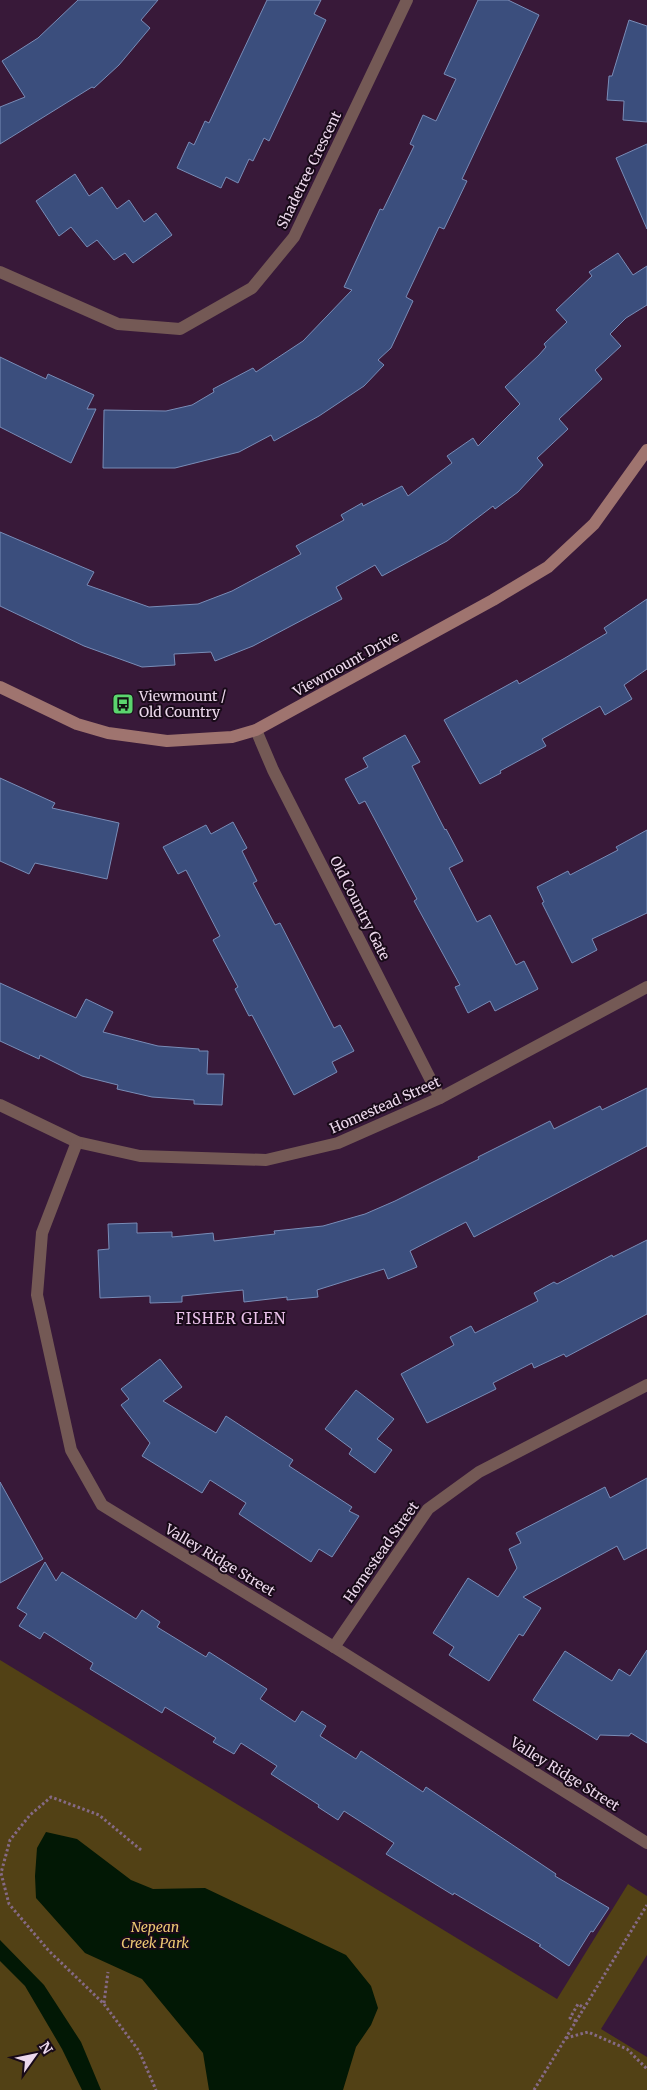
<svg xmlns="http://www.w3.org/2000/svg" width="647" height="2090" font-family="Merriweather,serif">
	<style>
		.green { fill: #524115 }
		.water { fill: #021805 }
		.building { fill: #3b4e7d; stroke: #798cb7 }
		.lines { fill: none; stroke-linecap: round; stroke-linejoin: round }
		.path { stroke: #856a85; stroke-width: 3; stroke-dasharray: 2.5 2.5; stroke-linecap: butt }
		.street { stroke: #745955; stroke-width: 12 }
		.secondary { stroke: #9f746f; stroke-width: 12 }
		.labels { text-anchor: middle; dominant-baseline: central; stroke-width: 4; stroke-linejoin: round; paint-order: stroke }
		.street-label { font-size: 14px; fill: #ecd8ec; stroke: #180a18 }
		.poi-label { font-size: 14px; fill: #ecd8ec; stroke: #180a18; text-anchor: start }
		.park-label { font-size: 14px; font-style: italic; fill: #edc873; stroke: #180a18 }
		.neighbourhood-label { font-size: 15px; letter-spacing: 1px; fill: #eac2ea; stroke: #180a18 }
	</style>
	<rect width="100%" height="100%" fill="#381939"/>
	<!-- green -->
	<polygon class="green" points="0,1660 557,1999 628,1884 647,1896 647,1955 601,2029 647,2057 647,2090 0,2090"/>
	<!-- water -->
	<g class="water">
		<polygon points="46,1832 77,1839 131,1880 153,1889 205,1888 346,1955 371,1986 378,2008 371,2025 356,2047 343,2090 209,2090 203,2053 142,1979 85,1953 36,1898 35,1876 37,1848"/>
		<polygon points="0,1940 44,1985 81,2042 101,2090 82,2090 62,2049 25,1986 0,1961"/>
	</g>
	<!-- building -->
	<g class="building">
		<polygon points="78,0 158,0 141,20 150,28 119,65 94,88 92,87 0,144 0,107 25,97 2,61 38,38"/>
		<polygon points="267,0 321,0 314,14 326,20 269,141 264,138 253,161 249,159 238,183 226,177 221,188 177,168 189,142 194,145 205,121 209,123"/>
		<polygon points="478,0 508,0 539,15 462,179 467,181 444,229 439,227 406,297 413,301 391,348 378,360 384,365 364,386 319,416 274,441 271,435 239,452 175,468 103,468 104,410 166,411 192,405 214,392 213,389 253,368 256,372 303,341 352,290 344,287 380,209 383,210 414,146 410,144 423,115 436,121 456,79 444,74"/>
		<polygon points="629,20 647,26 647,122 623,120 624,101 607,100 609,76 612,76"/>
		<polygon points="647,144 647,229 616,158"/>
		<polygon points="75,174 89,196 102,187 117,209 129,200 144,222 156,213 172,235 133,263 125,253 114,260 97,240 87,247 71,227 59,236 36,201"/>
		<polygon points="618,253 633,275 647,266 647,305 626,318 610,334 621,346 595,370 602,379 559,419 568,429 537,458 543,465 518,492 495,509 493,506 447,541 382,576 375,565 336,587 342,599 253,646 215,661 211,652 174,654 175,665 142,667 84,646 0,606 0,532 94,572 87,585 149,607 198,604 232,591 301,554 296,546 344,520 341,515 362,503 363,506 402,486 408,496 452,463 447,456 473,438 478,446 520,404 505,387 539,355 546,347 544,344 567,322 556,310 592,276 589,272"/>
		<polygon points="0,357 46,379 48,374 94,395 87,409 96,409 71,463 0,427"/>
		<polygon points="647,599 647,669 624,685 632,699 605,715 600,706 542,739 546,746 500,771 501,773 480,784 444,720 517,680 519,684 565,658 607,633 604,628"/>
		<polygon points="405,735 420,762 412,766 445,830 446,829 463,861 449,868 477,922 490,915 516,965 524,961 538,989 495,1011 490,1001 468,1013 455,987 460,985 414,901 417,899 365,801 359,804 345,779 368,767 363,758"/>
		<polygon points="0,778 55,803 52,808 119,823 107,879 35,863 29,874 0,861"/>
		<polygon points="233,822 247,848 242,851 257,881 253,883 275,925 280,923 334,1028 340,1025 354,1051 332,1062 337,1072 294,1095 252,1015 249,1016 235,989 238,987 213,940 220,936 186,870 178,874 163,847 206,825 211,834"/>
		<polygon points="647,830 647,913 592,939 597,950 572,963 542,903 544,902 537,887 568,871 570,875 618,850 616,847"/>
		<polygon points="0,983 76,1018 86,999 113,1012 103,1032 158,1046 199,1049 199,1051 208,1051 207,1074 224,1074 222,1105 194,1104 194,1100 152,1097 117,1089 118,1085 82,1076 40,1055 39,1059 0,1041"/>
		<polygon points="647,1088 647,1146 474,1237 466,1222 410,1251 417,1267 388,1279 384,1269 317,1290 318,1297 287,1300 287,1297 244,1302 243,1290 182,1296 182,1302 150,1303 150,1296 100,1298 98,1250 109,1249 108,1224 137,1223 137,1233 172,1232 172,1237 213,1233 214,1241 275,1234 274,1231 323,1226 365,1214 395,1201 479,1159 478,1157 550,1121 554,1129 600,1106 602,1110"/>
		<polygon points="647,1240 647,1314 566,1357 564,1354 534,1368 532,1363 493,1383 496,1389 427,1423 401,1374 454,1345 450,1337 471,1326 475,1333 538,1301 534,1293 554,1282 557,1284 612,1255 613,1257"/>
		<polygon points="160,1359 182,1387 163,1401 216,1433 226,1416 293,1460 289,1466 352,1507 349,1511 359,1516 332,1557 319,1549 311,1562 239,1514 246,1503 210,1480 202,1493 142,1456 150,1443 121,1405 129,1399 121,1389"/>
		<polygon points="356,1390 394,1419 377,1439 392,1450 375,1473 349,1454 352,1449 325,1429"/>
		<polygon points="647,1478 647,1548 624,1560 617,1546 523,1597 541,1608 523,1636 519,1634 489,1681 449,1655 454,1647 433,1633 468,1578 498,1597 517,1568 509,1549 521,1543 516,1533 605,1487 610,1498"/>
		<polygon points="0,1482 43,1559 0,1583"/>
		<polygon points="45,1562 56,1581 62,1572 136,1619 142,1610 160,1622 157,1627 206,1657 209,1652 267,1689 260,1699 295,1722 302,1711 326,1726 320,1736 356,1759 361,1751 423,1792 426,1787 556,1874 555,1876 609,1908 593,1932 591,1931 569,1966 539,1946 541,1945 454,1893 453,1895 386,1854 394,1843 344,1811 338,1820 318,1807 319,1805 271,1774 277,1766 241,1743 234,1754 213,1742 216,1738 165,1707 162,1713 90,1669 93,1663 44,1632 40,1639 19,1626 27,1614 17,1608"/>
		<polygon points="647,1650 647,1743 631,1733 629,1736 600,1735 597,1740 533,1700 565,1651 612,1681 619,1669 630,1676"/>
	</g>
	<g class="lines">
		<!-- path -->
		<g class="path">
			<polyline points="141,1850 99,1815 51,1797 30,1815 10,1840 1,1873 9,1904 49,1951 104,2004 139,2051 156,2090"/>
			<polyline points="104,2003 108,1972"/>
			<polyline points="576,2021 570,2018 578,2004 584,2008"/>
			<polyline points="566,2038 588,2032 627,2049 647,2069"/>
			<polyline points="534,2090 647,1905"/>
		</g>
		<!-- street -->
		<g class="street">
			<polyline points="0,272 118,324 180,329 252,288 294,237 407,0"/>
			<polyline points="256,730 273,770 440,1098"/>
			<polyline points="0,1105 77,1142 140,1156 266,1160 338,1143 440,1098 647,987"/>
			<polyline points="77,1142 42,1233 37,1295 71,1450 102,1505 334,1647 647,1843"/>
			<polyline points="334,1647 428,1509 479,1472 647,1385"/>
		</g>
		<!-- secondary -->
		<polyline class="secondary" points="0,687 77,724 108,733 167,741 232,737 256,730 493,600 548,567 594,524 647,450"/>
	</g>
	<!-- icons -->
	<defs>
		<g id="bus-square" transform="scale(1.125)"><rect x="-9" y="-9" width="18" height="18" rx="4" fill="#5bd56e" stroke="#180a18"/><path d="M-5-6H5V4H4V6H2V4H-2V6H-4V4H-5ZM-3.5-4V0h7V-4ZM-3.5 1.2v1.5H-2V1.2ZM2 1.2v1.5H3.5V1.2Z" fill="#111"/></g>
	</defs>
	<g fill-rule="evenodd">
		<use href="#bus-square" x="123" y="704"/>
	</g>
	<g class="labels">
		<!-- street labels -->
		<g class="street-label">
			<text transform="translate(309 170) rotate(-64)">Shadetree Crescent</text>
			<text transform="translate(346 664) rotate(-29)">Viewmount Drive</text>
			<text transform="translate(360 908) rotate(63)">Old Country Gate</text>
			<text transform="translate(385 1105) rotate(-24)">Homestead Street</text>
			<text transform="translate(381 1552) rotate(-55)">Homestead Street</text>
			<text transform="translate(220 1560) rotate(31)">Valley Ridge Street</text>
			<text transform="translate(565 1774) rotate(32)">Valley Ridge Street</text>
		</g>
		<!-- poi labels -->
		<g class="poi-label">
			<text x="139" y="696">Viewmount /<tspan x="139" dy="16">Old Country</tspan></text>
		</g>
		<!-- park labels -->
		<g class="park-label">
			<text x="155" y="1927">Nepean<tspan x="155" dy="16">Creek Park</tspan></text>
		</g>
		<!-- neighbourhood labels -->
		<g class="neighbourhood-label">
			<text x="231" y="1318">FISHER GLEN</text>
		</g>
	</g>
	<!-- north arrow -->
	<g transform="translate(35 2055) rotate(57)" stroke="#180a18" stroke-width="4" paint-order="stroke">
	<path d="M0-4L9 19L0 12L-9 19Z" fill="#ecd8ec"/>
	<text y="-8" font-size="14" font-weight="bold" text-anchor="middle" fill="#ecd8ec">N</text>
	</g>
</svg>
